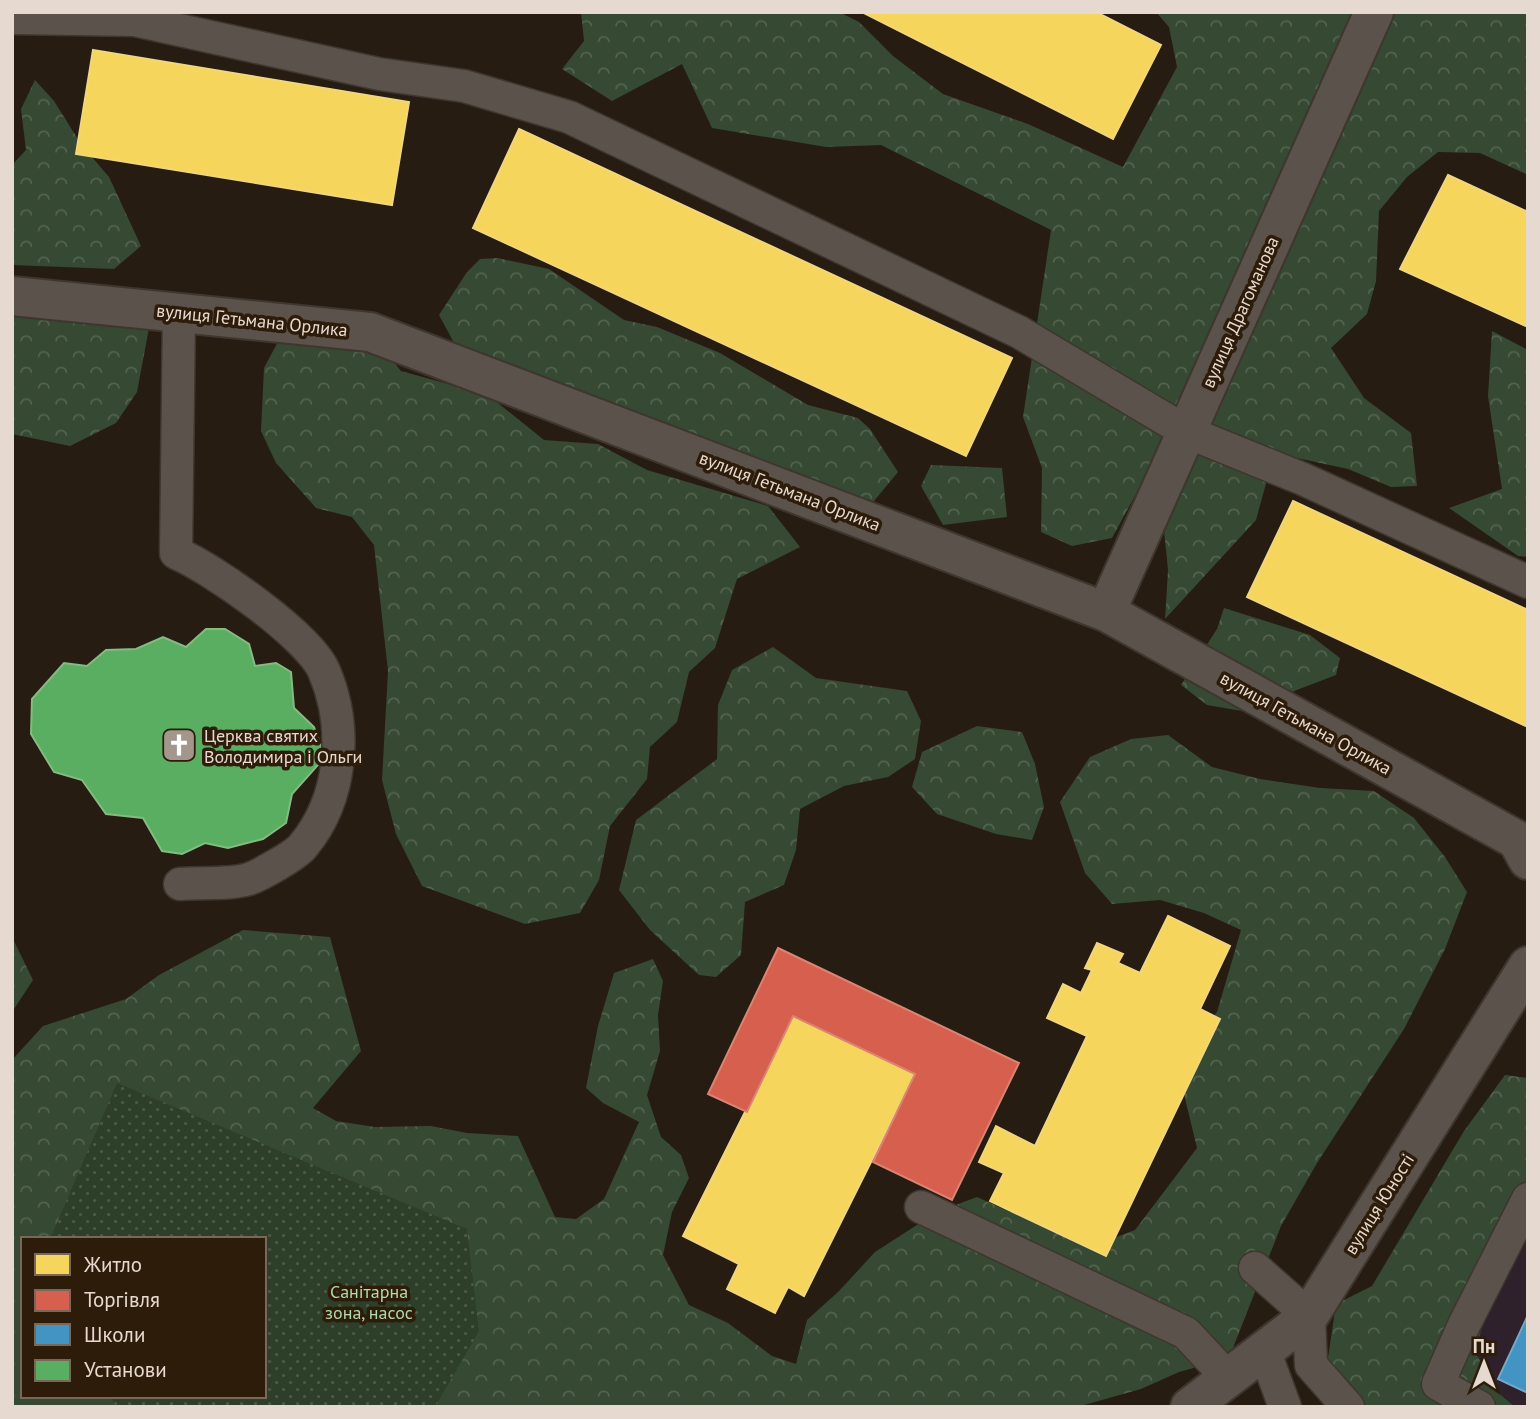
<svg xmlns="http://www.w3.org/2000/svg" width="1540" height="1419" font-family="'PT Sans',sans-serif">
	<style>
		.education { fill: #2f212b }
		.forest { fill: url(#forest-crowns); fill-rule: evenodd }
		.park { fill: url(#park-dots) }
		.homes { fill: #f6d55c; stroke: #f1d67e; stroke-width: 2 }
		.shops { fill: #d6604d; stroke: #db8474; stroke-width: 2 }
		.schools { fill: #4393c3; stroke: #74a8c7; stroke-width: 2 }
		.public { fill: #5aae61; stroke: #84bb82; stroke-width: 2 }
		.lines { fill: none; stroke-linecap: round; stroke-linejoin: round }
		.lane-casing { stroke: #3e362f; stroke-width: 35 }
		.street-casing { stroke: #3e362f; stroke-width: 42 }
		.lane { stroke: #5a524b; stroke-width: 32 }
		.street { stroke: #5a524b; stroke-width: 38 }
		.labels { text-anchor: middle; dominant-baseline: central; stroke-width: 7; stroke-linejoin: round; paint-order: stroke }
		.street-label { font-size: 18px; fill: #e6d9cf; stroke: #2e1c0a }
		.poi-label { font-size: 18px; fill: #e6d9cf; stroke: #2e1c0a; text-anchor: start }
		.park-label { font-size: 18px; fill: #afdaab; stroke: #2e1c0a }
	</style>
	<defs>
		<pattern id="forest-crowns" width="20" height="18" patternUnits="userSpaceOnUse" patternTransform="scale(1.75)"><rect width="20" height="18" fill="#364932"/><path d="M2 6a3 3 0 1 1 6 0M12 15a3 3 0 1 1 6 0" fill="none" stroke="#53634f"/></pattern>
		<pattern id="park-dots" width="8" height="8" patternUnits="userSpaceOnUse" patternTransform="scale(1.75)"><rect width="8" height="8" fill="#2d3f28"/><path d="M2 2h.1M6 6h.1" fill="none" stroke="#4b5a46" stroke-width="1.8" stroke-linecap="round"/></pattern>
	</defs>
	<rect width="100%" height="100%" fill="#261c12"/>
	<!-- education -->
	<polygon class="education" points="1528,1095 1528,1407 1424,1407"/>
	<!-- forest -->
	<g class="forest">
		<polygon points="581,12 839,12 859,22 893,56 943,94 1028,124 1123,167 1177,67 1169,27 1156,12 1528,12 1528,175 1480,153 1438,152 1407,177 1379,211 1376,281 1367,314 1331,348 1364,398 1411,433 1417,486 1391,487 1348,469 1297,458 1270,469 1256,520 1165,619 1168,570 1163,521 1142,483 1112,538 1072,546 1041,532 1042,468 1023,417 1051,230 881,145 826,147 712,128 682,64 612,101 562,69 584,41"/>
		<polygon points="35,80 54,101 81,144 109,177 141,246 114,269 12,265 12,165 26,150 21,109"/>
		<polygon points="497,258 549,269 624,320 657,327 720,353 808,405 858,418 870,429 898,472 874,501 856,505 458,350 439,315 467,272 480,259"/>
		<polygon points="12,311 149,328 137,392 116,423 70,446 12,434"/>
		<polygon points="1492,331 1528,350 1528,557 1518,556 1449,508 1502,489 1488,396"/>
		<polygon points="370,332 401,371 488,395 544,440 598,444 647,470 768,506 800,547 737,579 715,648 689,672 677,722 650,747 647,779 610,826 599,880 580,913 525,924 422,886 396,834 382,780 388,671 374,545 352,517 316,508 276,463 261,431 264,368 280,338"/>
		<polygon points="931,465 1002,468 1007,517 943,525 921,486"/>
		<polygon points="1224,608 1310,635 1340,658 1336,675 1242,711 1207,705 1181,685 1217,629"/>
		<polygon points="773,647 816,678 907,691 921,721 915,759 888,777 844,786 800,809 796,850 784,885 745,902 741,955 716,977 699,975 650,930 619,890 636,820 717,759 718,705 732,670"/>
		<polygon points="977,726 1022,732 1035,764 1044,807 1032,840 996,834 937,814 912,787 922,752"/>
		<path d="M1168 735 1212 767 1260 779 1320 788 1374 791 1414 818 1445 857 1467 892 1445 949 1404 1029 1317 1163 1281 1226 1229 1358 1179 1372 1141 1389 1077 1407H12V1060L43 1026 126 999 159 975 243 930 330 937 361 1051 313 1108 336 1121 375 1127 431 1126 467 1133 518 1136 555 1217 576 1219 604 1199 639 1122 603 1103 586 1088 598 1026 614 973 653 959 663 981 658 1015 660 1051 647 1095 661 1137 681 1155 689 1178 672 1212 663 1255 689 1305 728 1323 772 1356 796 1364 807 1320 839 1291 875 1252 937 1212 977 1197 1010 1212 1035 1208 1101 1243 1135 1230 1197 1148 1182 1086 1193 1040 1217 1012 1241 930 1204 913 1160 900 1112 904 1085 873 1060 802 1090 757 1131 739ZM23 1239H264V1396H23Z"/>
		<polygon points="12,937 33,980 12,1012"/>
		<polygon points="1505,1075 1528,1078 1528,1234 1488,1297 1476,1354 1502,1396 1515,1407 1351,1407 1326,1371 1336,1304 1372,1286 1464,1131"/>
	</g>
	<!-- park -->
	<polygon class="park" points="117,1083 467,1229 479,1331 435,1407 116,1407 110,1396 264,1396 264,1239 50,1239"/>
	<!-- homes -->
	<g class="homes">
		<polygon points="862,12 1096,12 1161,45 1113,139"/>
		<polygon points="93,50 409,102 392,205 76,154"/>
		<polygon points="519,129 1012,358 966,456 473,228"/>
		<polygon points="1448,175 1528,212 1528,327 1400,269"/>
		<polygon points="1293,501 1528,610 1528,727 1247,597"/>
		<polygon points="1168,916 1230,946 1200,1009 1220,1019 1106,1256 990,1201 1004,1173 979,1162 996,1126 1035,1146 1087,1036 1047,1018 1063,984 1081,993 1092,970 1085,968 1097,943 1123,954 1118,963 1140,973"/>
		<polygon points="793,1016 915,1074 804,1296 788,1287 775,1313 727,1289 739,1264 683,1236"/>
	</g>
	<!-- shops -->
	<polygon class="shops" points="778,948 1019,1063 952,1200 873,1162 915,1074 793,1016 747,1112 708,1094"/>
	<!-- schools -->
	<polygon class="schools" points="1528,1315 1528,1393 1498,1379"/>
	<!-- public -->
	<polygon class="public" points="206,629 225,629 249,644 255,666 276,663 291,672 294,708 314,727 325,757 292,794 286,823 263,839 228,848 205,843 182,854 162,851 143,818 106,814 82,780 54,772 31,734 32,699 64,663 87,666 106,650 136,649 163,637 186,647"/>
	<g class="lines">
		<!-- lane casing -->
		<g class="lane-casing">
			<g id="lane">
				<polyline points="12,18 134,20 379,74 464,86 569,117 1019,332 1187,432 1303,479 1528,582"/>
				<path d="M179 312 176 553C212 568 309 636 324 671 348 727 343 798 303 846 296 855 260 875 249 879 229 885 201 882 180 884"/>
				<polyline points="921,1207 1186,1333 1228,1378"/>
				<polyline points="1255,1268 1309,1316 1311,1365 1348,1407"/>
				<polyline points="1264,1350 1285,1407"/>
				<polyline points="1479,1407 1438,1384 1464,1325 1528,1199"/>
			</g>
		</g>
		<!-- street casing -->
		<g class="street-casing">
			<g id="street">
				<polyline points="12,296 370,332 1106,612 1517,840 1528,860"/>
				<polyline points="1106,612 1374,12"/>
				<polyline points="1190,1407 1309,1316 1528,966"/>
			</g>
		</g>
		<!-- lane -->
		<use href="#lane" class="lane"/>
		<!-- street -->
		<use href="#street" class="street"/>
	</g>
	<!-- icons -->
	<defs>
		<g id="church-square" transform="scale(1.75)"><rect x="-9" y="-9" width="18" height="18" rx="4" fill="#a3978d" stroke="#2e1c0a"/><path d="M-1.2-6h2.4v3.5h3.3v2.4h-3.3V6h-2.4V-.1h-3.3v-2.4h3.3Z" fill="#fff"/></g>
	</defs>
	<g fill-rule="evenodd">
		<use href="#church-square" x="179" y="745"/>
	</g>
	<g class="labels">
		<!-- street labels -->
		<g class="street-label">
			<text transform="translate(1240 312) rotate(-66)">вулиця Драгоманова</text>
			<text transform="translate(252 320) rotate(6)">вулиця Гетьмана Орлика</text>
			<text transform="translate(790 491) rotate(21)">вулиця Гетьмана Орлика</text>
			<text transform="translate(1306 723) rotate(29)">вулиця Гетьмана Орлика</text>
			<text transform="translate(1379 1204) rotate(-58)">вулиця Юності</text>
		</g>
		<!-- poi labels -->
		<g class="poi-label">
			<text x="204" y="735">Церква святих<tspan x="204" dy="21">Володимира і Ольги</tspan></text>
		</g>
		<!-- park labels -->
		<g class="park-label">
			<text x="369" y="1291">Санітарна<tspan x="369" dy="21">зона, насос</tspan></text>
		</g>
	</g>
	<!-- border -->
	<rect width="1540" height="1419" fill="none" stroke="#e6d9cf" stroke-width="28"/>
	<!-- legend -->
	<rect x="21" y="1237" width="245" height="161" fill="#2e1c0a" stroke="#786859" stroke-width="2"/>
	<rect x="35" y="1254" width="35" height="21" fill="#f6d55c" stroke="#786859" stroke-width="2"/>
	<text x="84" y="1272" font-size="21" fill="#e6d9cf">Житло</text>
	<rect x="35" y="1290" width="35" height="21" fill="#d6604d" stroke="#786859" stroke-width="2"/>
	<text x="84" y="1307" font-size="21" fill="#e6d9cf">Торгівля</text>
	<rect x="35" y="1324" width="35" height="21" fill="#4393c3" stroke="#786859" stroke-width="2"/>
	<text x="84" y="1342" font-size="21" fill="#e6d9cf">Школи</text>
	<rect x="35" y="1360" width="35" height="21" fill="#5aae61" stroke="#786859" stroke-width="2"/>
	<text x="84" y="1377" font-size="21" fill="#e6d9cf">Установи</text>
	<!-- north arrow -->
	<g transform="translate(1484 1363)" stroke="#2e1c0a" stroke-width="5" paint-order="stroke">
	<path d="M0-5L12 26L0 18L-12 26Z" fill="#e6d9cf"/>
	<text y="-10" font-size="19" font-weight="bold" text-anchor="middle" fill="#e6d9cf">Пн</text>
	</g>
</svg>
